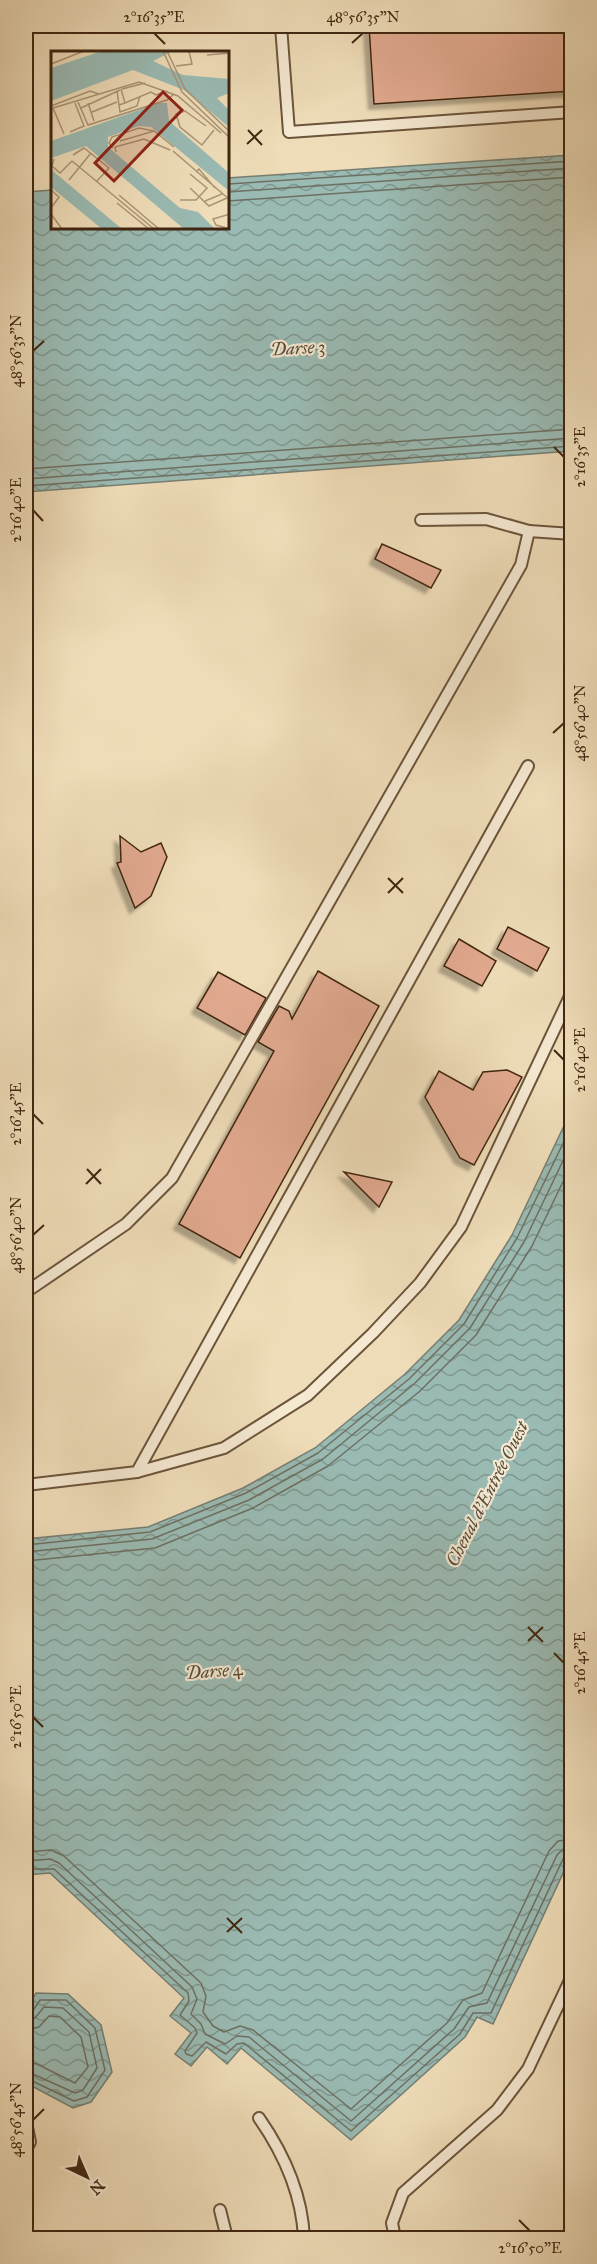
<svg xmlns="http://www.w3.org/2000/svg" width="597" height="2264" font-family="'IM FELL Great Primer',serif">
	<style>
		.water { fill: url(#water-waves); stroke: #767f73; stroke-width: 1.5 }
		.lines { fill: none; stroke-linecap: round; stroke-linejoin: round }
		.shore { stroke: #6d7062; stroke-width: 1.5 }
		.building { fill: #e2aa90; stroke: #402611; stroke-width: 1.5; filter: url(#shadow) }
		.service-casing { stroke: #6c543b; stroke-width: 14 }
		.service { stroke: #f5e9d2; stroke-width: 10 }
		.ticks { fill: none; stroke: #402611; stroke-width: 2 }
		.labels { text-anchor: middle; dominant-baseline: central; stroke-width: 4.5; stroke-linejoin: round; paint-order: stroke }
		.water-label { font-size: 18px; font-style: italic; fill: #564b3a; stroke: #f5e9d2 }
		.inset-road { fill: none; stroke: #a99476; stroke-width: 1.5 }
		.view { fill: #8f2418; fill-opacity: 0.15; stroke: #8f2418; stroke-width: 3 }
		.inset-edge { fill: none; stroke: #402611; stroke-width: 3 }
		.neatline { fill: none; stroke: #402611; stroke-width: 2 }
		.ticks-label { font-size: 15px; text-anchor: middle; fill: #402611 }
	</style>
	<defs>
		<pattern id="water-waves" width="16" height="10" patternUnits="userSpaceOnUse" patternTransform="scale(1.5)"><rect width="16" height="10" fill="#9abbb4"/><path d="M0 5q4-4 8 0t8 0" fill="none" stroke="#7f9891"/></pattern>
		<filter id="shadow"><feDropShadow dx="-5.5" dy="5.5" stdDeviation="1.5" flood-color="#0004"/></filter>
	</defs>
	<rect width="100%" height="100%" fill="#efddb9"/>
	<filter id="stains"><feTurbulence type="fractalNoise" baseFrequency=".00333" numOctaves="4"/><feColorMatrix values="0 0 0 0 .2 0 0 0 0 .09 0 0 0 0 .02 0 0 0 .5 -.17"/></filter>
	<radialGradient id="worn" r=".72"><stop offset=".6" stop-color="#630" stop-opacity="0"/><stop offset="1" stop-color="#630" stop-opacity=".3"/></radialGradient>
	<!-- water -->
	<g class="water">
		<polygon points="571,155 571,451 26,492 26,192 52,190 52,228 228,228 228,178"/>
		<polygon points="571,1111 571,1856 493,2024 477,2017 465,2037 351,2140 241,2048 227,2064 207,2047 191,2066 175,2054 191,2033 170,2016 184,1998 50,1873 26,1875 26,1539 148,1527 243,1488 315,1448 405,1374 459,1320 512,1235"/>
		<polygon points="36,1993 68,1994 101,2025 112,2072 91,2102 73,2108 26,2083 26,2011"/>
	</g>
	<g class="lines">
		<!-- shore -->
		<g class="shore">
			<polyline points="228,184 572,161"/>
			<polyline points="228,192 572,168"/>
			<polyline points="228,201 572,177"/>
			<polyline points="26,469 572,429"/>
			<polyline points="26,479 572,438"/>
			<polyline points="26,486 572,446"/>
			<polyline points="26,1545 150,1532 246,1493 318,1453 409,1379 464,1324 517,1238 572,1125"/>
			<polyline points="26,1552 152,1539 249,1500 323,1459 414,1384 470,1328 524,1242 572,1142"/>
			<polyline points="26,1561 155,1548 253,1508 328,1466 420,1391 476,1335 532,1246 572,1163"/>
			<polyline points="26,1852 51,1850 64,1856 201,1983 206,1996 203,2012 213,2026 224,2032 240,2026 253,2030 351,2109 447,2023 463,2000 482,1993 549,1851 558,1841 572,1839"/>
			<polyline points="26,1861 50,1859 59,1863 192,1987 197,1999 191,2014 201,2024 205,2034 225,2044 237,2036 249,2037 351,2121 454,2029 469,2007 487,2003 557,1855 563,1849 572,1848"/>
			<polyline points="26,1869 54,1869 188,1993 189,2001 180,2015 195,2028 197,2033 185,2051 186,2054 192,2056 206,2042 226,2054 237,2044 244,2043 351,2131 460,2034 473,2013 491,2013 563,1859 572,1855"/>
			<polyline points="26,2013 32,2012 40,2000 66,2000 95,2028 105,2070 87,2097 74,2101 26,2078"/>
			<polyline points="26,2021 35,2018 44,2007 63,2008 89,2032 97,2068 83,2090 75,2093 26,2071"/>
			<polyline points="26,2030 39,2027 49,2016 60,2017 81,2037 88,2067 75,2083 37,2064 26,2062"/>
		</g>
	</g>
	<!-- building -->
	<g class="building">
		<polygon points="369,26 572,26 572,91 374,104"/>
		<polygon points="382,544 441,570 431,588 375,559"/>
		<polygon points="120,836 141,852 161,843 167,857 151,896 135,908 117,863 121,862"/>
		<polygon points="508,927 549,948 537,971 497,949"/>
		<polygon points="459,939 496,961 482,986 444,966"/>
		<polygon points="318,971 379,1006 240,1258 179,1224 274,1051 258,1042 279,1006 289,1011 292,1019"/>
		<polygon points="218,972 266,998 245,1035 197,1008"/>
		<polygon points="507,1070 522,1077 474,1165 460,1158 425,1097 439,1071 473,1090 483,1072"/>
		<polygon points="344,1172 392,1182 379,1207"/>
	</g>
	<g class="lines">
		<!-- service casing -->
		<g class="service-casing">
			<g id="service">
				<polyline points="281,26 289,132 572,112"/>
				<polyline points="529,531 572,534"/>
				<polyline points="26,1292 126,1224 172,1178 521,565 529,531 486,519 421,520"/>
				<polyline points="137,1472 224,1448 308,1395 373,1333 420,1283 461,1227 572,992"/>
				<polyline points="26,1485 137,1472 528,766"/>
				<path d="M259 2118C284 2154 302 2194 304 2238"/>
				<polyline points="26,2122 30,2142 26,2149"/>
				<polyline points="220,2210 227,2238"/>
				<polyline points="395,2238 392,2223 403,2193 497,2110 528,2069 572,1976"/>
			</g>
		</g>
		<!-- service -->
		<use href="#service" class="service"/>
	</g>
	<!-- ticks -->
	<path class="ticks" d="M154 33 165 44M352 43 363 33M248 130 262 145M247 144 262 130M33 351 44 341M554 447 564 457M33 510 43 521M553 733 564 723M388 878 403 893M388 893 403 878M554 1050 564 1060M33 1114 43 1124M87 1169 101 1184M86 1184 101 1169M33 1235 44 1225M528 1627 543 1642M528 1641 543 1627M554 1653 564 1663M33 1717 43 1727M227 1918 242 1933M227 1932 242 1918M33 2120 44 2109M519 2220 530 2231"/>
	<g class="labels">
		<!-- water labels -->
		<g class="water-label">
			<text transform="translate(298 348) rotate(-3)">Darse 3</text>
			<text transform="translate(487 1494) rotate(-63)">Chenal d'Entrée Ouest</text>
			<text transform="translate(214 1671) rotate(-4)">Darse 4</text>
		</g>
	</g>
	<!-- overview -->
	<g transform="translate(51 51)">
		<rect width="178" height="178" fill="#efddb9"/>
		<path d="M51 0H122L102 10 132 24 178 28V42L166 47 178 59V76L133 39 82 19 0 50V17ZM108 52H116L118 70 178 122V140L100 76 88 75 57 86V96L129 157 147 161 164 178H133L35 95 0 107V90ZM0 117 3 121 71 178H51L0 136Z" fill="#9abbb4"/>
		<path class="inset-road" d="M112 0 131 41 179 87M116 0 134 38 179 81M156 4 179 2M0 13 33 0M125 15 141 13 138 0M70 38 74 52 100 41 105 44 116 40M71 38 94 32M66 40 68 54 74 52M27 51 37 74 116 49 123 43M37 52 43 70M68 54 69 61 86 55 89 45M0 55 39 40 48 43M30 57 69 39M41 61 66 51M155 75 134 60 125 63 129 76 151 94 163 79M19 81 33 75 24 52M13 83 2 57 88 31 127 45 170 82M69 90 103 80 123 96M62 97 58 92 61 86 88 77 103 80M122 100 179 149M65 101 64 96 93 88 119 99M22 104 33 97 58 117 46 130M3 108 1 115 9 122 21 110M21 110 103 178M145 121 148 118 164 137M18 129 40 102M139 137 158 155 176 147M0 139 8 146 0 157M68 144 108 178M129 149H145L156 137 139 123M154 150 171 143M66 152 98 178M0 163 11 178M179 163 162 168 165 174 179 178"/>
		<path class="view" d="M112 41 131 59 63 130 44 112Z"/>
		<rect width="178" height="178" class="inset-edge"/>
	</g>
	<!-- margin -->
	<rect width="597" height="2264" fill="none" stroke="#efddb9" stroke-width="66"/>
	<!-- north arrow -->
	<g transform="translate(87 2177) rotate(136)" stroke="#f5e9d2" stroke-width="4.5" paint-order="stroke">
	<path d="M0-4.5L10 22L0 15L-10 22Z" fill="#402611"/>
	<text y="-9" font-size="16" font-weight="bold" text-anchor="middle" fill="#402611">N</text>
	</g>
	<rect x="33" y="33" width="531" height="2198" class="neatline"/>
	<g class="ticks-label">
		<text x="154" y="22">2°16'35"E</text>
		<text x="363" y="22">48°56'35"N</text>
		<text transform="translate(16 351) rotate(-90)" y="5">48°56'35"N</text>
		<text transform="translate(580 457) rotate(-90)" y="5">2°16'35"E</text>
		<text transform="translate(16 510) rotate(-90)" y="5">2°16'40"E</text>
		<text transform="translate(580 723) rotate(-90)" y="5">48°56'40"N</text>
		<text transform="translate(580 1060) rotate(-90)" y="5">2°16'40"E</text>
		<text transform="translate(16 1114) rotate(-90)" y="5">2°16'45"E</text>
		<text transform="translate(16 1235) rotate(-90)" y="5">48°56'40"N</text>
		<text transform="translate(580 1663) rotate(-90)" y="5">2°16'45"E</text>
		<text transform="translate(16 1717) rotate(-90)" y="5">2°16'50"E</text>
		<text transform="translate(16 2120) rotate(-90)" y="5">48°56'45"N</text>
		<text x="530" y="2253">2°16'50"E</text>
	</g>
	<rect width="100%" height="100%" filter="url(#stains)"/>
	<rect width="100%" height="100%" fill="url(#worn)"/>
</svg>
